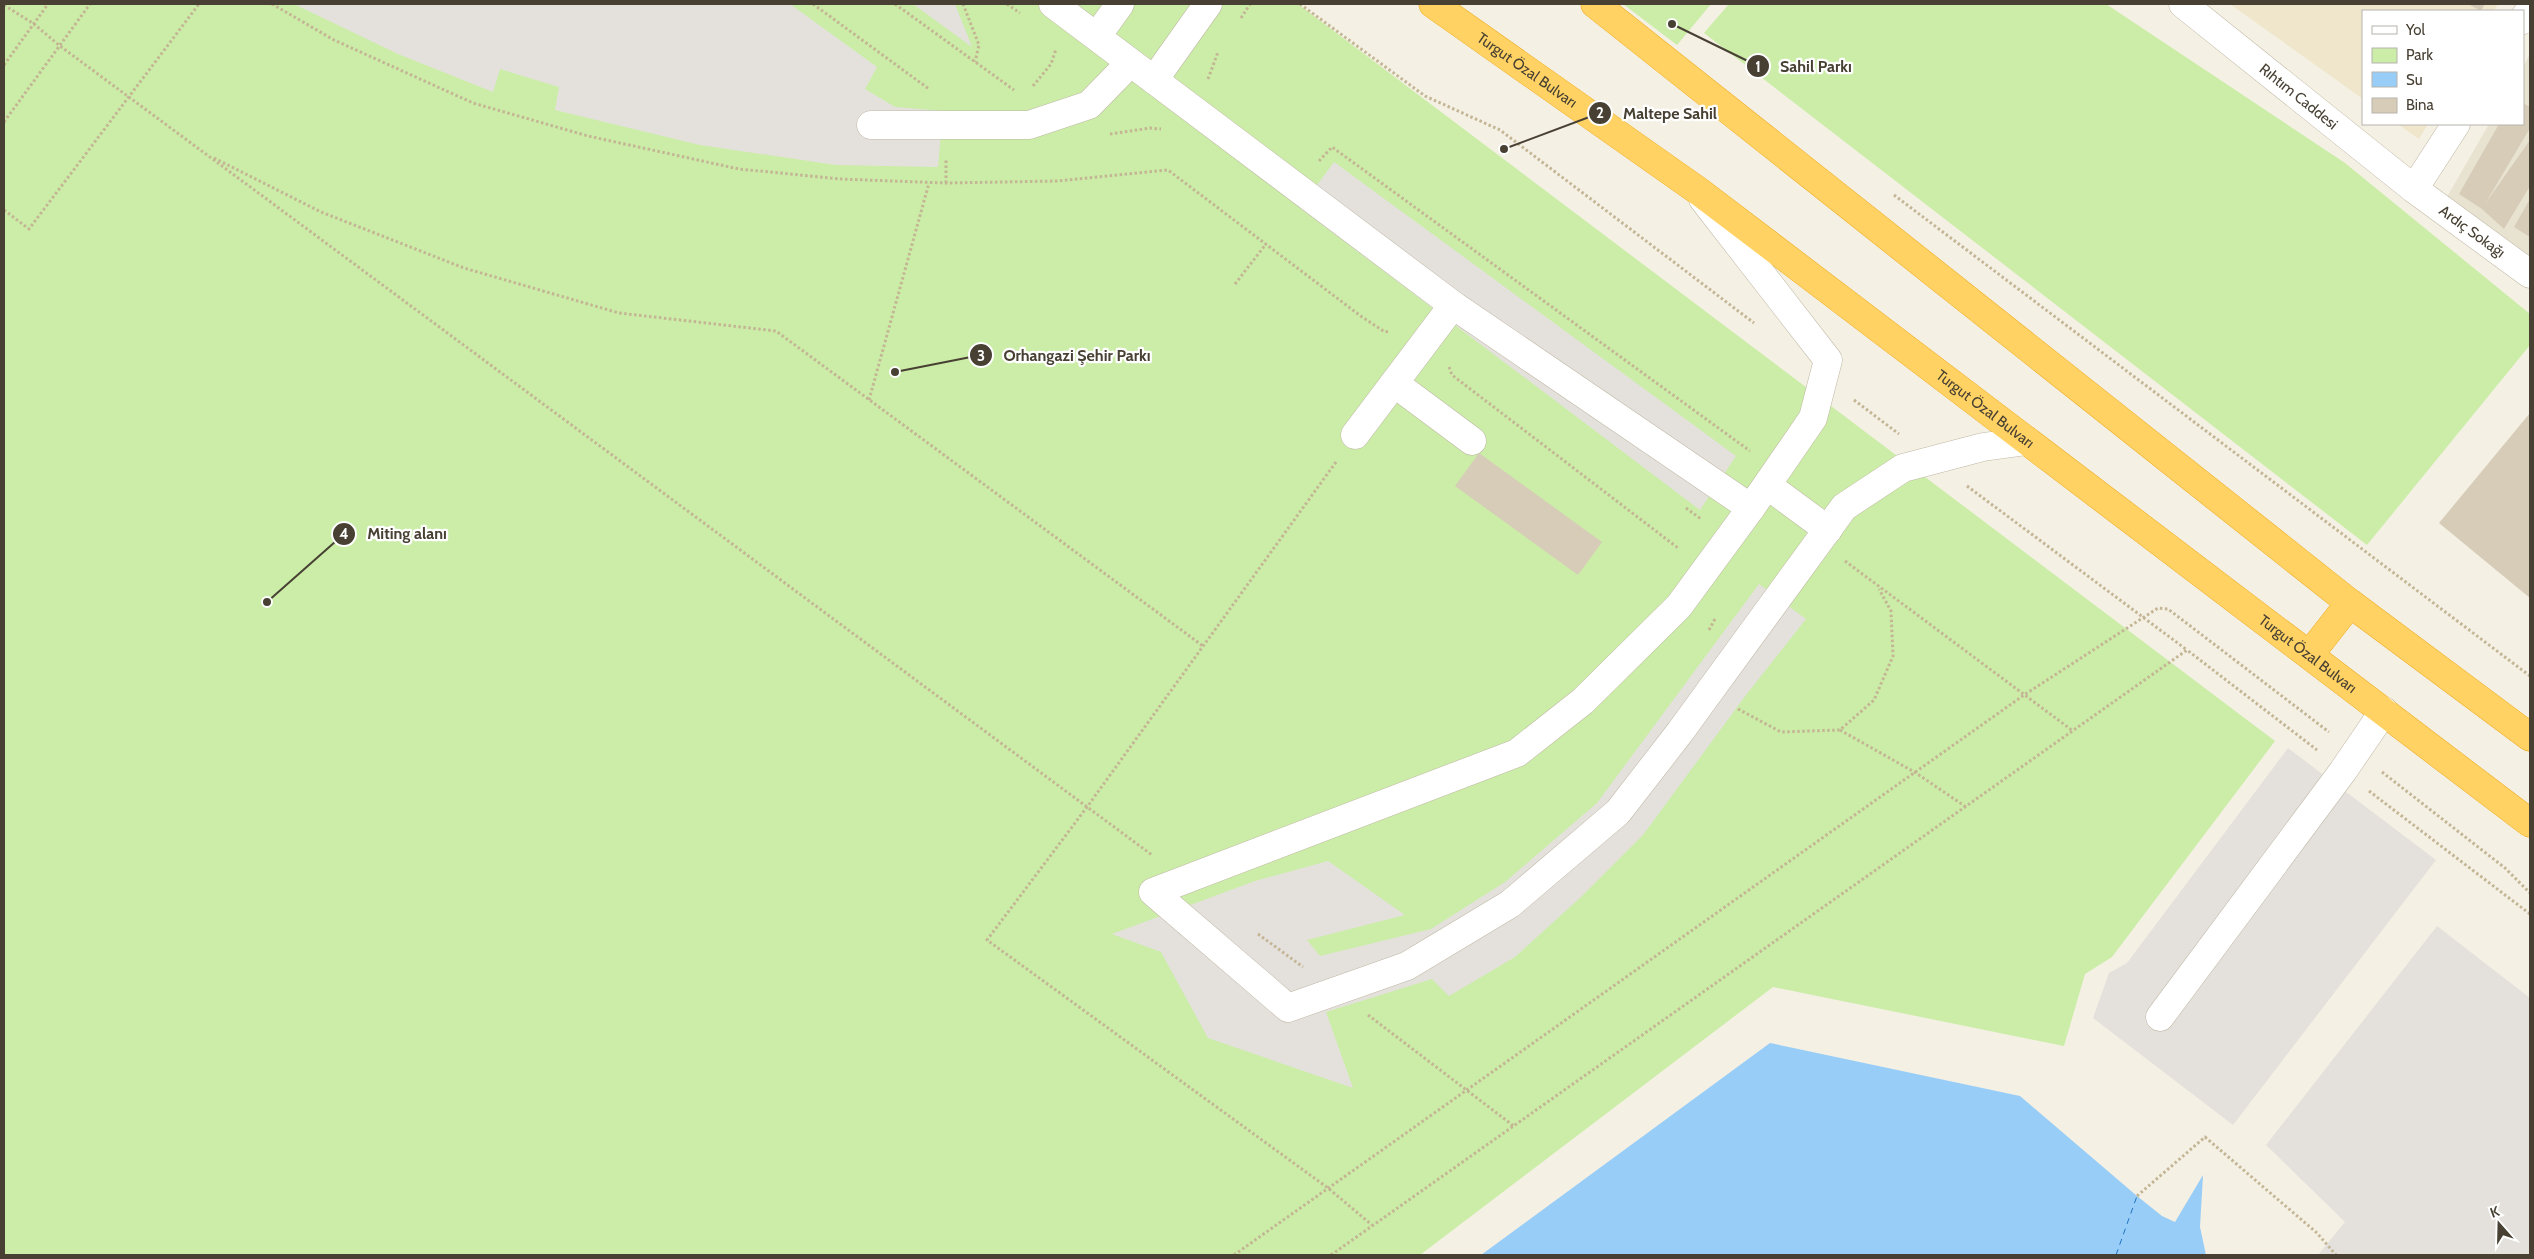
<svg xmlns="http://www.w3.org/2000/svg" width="2534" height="1259" font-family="Cabin,sans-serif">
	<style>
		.residential { fill: #e8e2d1 }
		.education { fill: #efe6cc }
		.green { fill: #cbeda7 }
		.parking { fill: #e4e1dd }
		.water { fill: #98cdf8 }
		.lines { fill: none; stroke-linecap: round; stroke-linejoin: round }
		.ferry { stroke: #2175be; stroke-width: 1; stroke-dasharray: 6 5; stroke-linecap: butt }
		.building { fill: #d7ccb8 }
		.minor-casing { stroke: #c0b8a5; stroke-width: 29 }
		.highway-casing { stroke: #eeac23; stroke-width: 29 }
		.path { stroke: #c4b595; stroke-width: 3; stroke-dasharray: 2.5 2.5; stroke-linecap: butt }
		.minor { stroke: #fff; stroke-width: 28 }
		.highway { stroke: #ffd263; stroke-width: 28 }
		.labels { text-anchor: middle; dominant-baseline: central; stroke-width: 4.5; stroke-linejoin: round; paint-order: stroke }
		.street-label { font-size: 15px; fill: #474033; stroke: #fff }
		.leader { fill: none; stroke: #474033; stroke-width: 2 }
		.callout-dot { fill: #474033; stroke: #fff; stroke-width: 2 }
		.mark-label { font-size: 15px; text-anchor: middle; font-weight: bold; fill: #fff }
		.callout-label { font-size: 16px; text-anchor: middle; font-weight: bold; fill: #474033; stroke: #fff; stroke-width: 4.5; stroke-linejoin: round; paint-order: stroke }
	</style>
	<rect width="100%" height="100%" fill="#f4f0e4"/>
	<!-- residential -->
	<polygon class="residential" points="2530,54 2530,270 2443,204 2489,124 2523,124 2523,67"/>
	<!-- education -->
	<g class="education">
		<polygon points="2230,4 2498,4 2494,11 2363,11 2363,99"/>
		<polygon points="2398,124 2428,124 2419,139"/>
	</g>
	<!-- green -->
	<g class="green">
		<polygon points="4,4 1298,4 2275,741 2112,957 2085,974 2064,1046 1773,987 1420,1255 4,1255"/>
		<polygon points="1623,4 1711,4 1677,45"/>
		<polygon points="1729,4 2106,4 2345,163 2530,314 2530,345 2367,545 1704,33"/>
	</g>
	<!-- parking -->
	<g class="parking">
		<polygon points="294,4 790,4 877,67 865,89 895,107 943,111 938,167 836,165 700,145 555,110 559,87 500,69 493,92 398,54"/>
		<polygon points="913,4 955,4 972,47"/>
		<polygon points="1334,162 1736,456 1700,510 1300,208"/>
		<polygon points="1759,584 1806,619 1746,695 1643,835 1581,897 1515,957 1449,996 1432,979 1326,1012 1353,1088 1208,1038 1161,952 1112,934 1255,881 1328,861 1405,915 1307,940 1320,956 1431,929 1505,882 1597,803"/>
		<polygon points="2288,748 2436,860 2233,1125 2093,1018 2109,973 2127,963"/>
		<polygon points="2437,926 2530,998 2530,1255 2318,1255 2345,1222 2266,1145"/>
	</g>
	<!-- water -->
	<polygon class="water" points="1770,1043 2020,1096 2137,1196 2162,1216 2175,1222 2203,1175 2200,1227 2206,1255 1481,1255"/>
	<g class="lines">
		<!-- ferry -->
		<polyline class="ferry" points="2116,1255 2137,1196"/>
	</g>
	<!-- building -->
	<g class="building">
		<polygon points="2468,4 2485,4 2481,11"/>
		<polygon points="2523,103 2530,107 2530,128 2485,204 2530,140 2530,186 2504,229 2482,209 2459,194 2499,124 2523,124"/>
		<polygon points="2530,199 2530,237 2514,227"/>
		<polygon points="2530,413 2530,598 2439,523"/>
		<polygon points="1479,453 1602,542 1578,575 1455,486"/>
	</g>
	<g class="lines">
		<!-- minor casing -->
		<g class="minor-casing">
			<g id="minor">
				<polyline points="1053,4 1453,305 1751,508"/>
				<path id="s1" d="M2183 4 2414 189 2530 274"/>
				<polyline points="2523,20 2530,9"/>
				<polyline points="1097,36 1120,4"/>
				<polyline points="1154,80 1208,4"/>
				<polyline points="871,125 1029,125 1089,105 1130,63"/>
				<polyline points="2414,189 2456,124"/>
				<polyline points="1703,199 1828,360 1813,418 1751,508 1679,606 1583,701 1517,753 1153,892 1288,1008 1407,966 1510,904 1618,812 1680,732 1844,507 1903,468 1983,447 2027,441"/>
				<polyline points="1394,383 1472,441"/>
				<polyline points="1355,435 1453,305"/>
				<polyline points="1767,485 1828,530"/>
				<polyline points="2160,1017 2343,771 2384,711"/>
			</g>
		</g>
		<!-- highway casing -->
		<g class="highway-casing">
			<g id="highway">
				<path id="s2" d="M1433 4 1697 190 2530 823"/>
				<polyline points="1595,4 2350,603 2530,737"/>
				<polyline points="2310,654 2350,603"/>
			</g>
		</g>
		<!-- path -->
		<g class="path">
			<polyline points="272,4 334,40 473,103 588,136 739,169 840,179 946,183 1058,181 1168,170 1362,317 1385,332 1390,331"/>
			<polyline points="813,4 929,89"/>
			<polyline points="895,4 1014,90"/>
			<polyline points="963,4 979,45 975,62"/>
			<polyline points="1007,4 1020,13"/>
			<polyline points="1300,4 1425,96 1500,130 1754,323"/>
			<polyline points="4,5 34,24 60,46 1152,855"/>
			<polyline points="1241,18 1250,4"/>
			<polyline points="4,65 48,4"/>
			<polyline points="1208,79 1218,52"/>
			<polyline points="1033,86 1051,64 1056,49"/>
			<polyline points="4,122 90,4"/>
			<polyline points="1110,134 1150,128 1161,129"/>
			<polyline points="214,158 321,212 464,268 619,313 776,331 1203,646"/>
			<polyline points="1319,161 1332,147 1750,451"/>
			<polyline points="946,183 946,159"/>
			<polyline points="1894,195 2530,676"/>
			<polyline points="4,210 29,229 199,4"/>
			<polyline points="1235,284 1266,244"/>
			<polyline points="1449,367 1452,375 1678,548"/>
			<polyline points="869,400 929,183"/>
			<polyline points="1854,400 1899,434"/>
			<polyline points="1336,462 1087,807 987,940 1328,1188 1372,1225"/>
			<polyline points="1967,486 2187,650"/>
			<polyline points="1686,508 1701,519"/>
			<polyline points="1845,561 2073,731"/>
			<polyline points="1709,630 1716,617"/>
			<polyline points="1738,709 1781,732 1840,730 1874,700 1893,656 1891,611 1879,589"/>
			<polyline points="1840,730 1916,773 1966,807"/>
			<polyline points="2382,772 2505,868 2530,893"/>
			<polyline points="2369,791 2530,914"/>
			<polyline points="1258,934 1303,967"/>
			<polyline points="1368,1015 1515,1127"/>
			<polyline points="2137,1196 2205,1137 2317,1233 2336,1255"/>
			<polyline points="1234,1255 2024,695 2158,608 2168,609 2329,732"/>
			<polyline points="1331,1255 2187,650 2317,750"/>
		</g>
		<!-- minor -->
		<use href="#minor" class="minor"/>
		<!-- highway -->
		<use href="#highway" class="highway"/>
	</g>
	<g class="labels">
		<!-- street labels -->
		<g class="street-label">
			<text stroke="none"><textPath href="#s2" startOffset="115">Turgut Özal Bulvarı</textPath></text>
			<text stroke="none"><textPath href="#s1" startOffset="148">Rıhtım Caddesi</textPath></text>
			<text stroke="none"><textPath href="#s1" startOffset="368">Ardıç Sokağı</textPath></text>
			<text stroke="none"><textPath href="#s2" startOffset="685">Turgut Özal Bulvarı</textPath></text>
			<text stroke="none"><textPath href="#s2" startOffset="1090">Turgut Özal Bulvarı</textPath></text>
		</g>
	</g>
	<!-- callouts -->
	<path class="leader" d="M1672 24L1758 66M1504 149L1600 113M895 372L981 355M267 602L344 534"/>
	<g class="callout-dot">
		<circle cx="1672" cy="24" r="5"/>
		<circle cx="1504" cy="149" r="5"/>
		<circle cx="895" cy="372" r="5"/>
		<circle cx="267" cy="602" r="5"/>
		<circle cx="1758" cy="66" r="12"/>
		<circle cx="1600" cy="113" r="12"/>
		<circle cx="981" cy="355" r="12"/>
		<circle cx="344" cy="534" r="12"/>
	</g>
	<g class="mark-label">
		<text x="1758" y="72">1</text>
		<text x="1600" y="118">2</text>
		<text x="981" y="361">3</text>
		<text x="344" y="539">4</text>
	</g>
	<g class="callout-label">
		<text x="1816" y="72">Sahil Parkı</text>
		<text x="1670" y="119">Maltepe Sahil</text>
		<text x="1077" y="361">Orhangazi Şehir Parkı</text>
		<text x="407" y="539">Miting alanı</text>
	</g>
	<!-- border -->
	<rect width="2534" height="1259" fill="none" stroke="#474033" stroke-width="10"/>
	<!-- legend -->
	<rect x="2362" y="10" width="162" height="115" fill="#ffffff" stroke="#b5b3ad"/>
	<rect x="2372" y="26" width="25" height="8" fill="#ffffff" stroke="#b5b3ad"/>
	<text x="2406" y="35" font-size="15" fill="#474033">Yol</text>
	<rect x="2372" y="48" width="25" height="15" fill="#cbeda7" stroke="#b5b3ad"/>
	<text x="2406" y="60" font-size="15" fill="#474033">Park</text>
	<rect x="2372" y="72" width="25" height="15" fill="#98cdf8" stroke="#b5b3ad"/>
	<text x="2406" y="85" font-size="15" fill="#474033">Su</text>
	<rect x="2372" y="98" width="25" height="15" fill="#d7ccb8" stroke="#b5b3ad"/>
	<text x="2406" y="110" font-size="15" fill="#474033">Bina</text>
	<!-- north arrow -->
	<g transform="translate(2499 1224) rotate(340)" stroke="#ffffff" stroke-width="4" paint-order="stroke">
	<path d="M0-4L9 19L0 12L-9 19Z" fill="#474033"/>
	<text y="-8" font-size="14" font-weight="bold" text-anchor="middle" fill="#474033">K</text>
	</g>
</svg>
